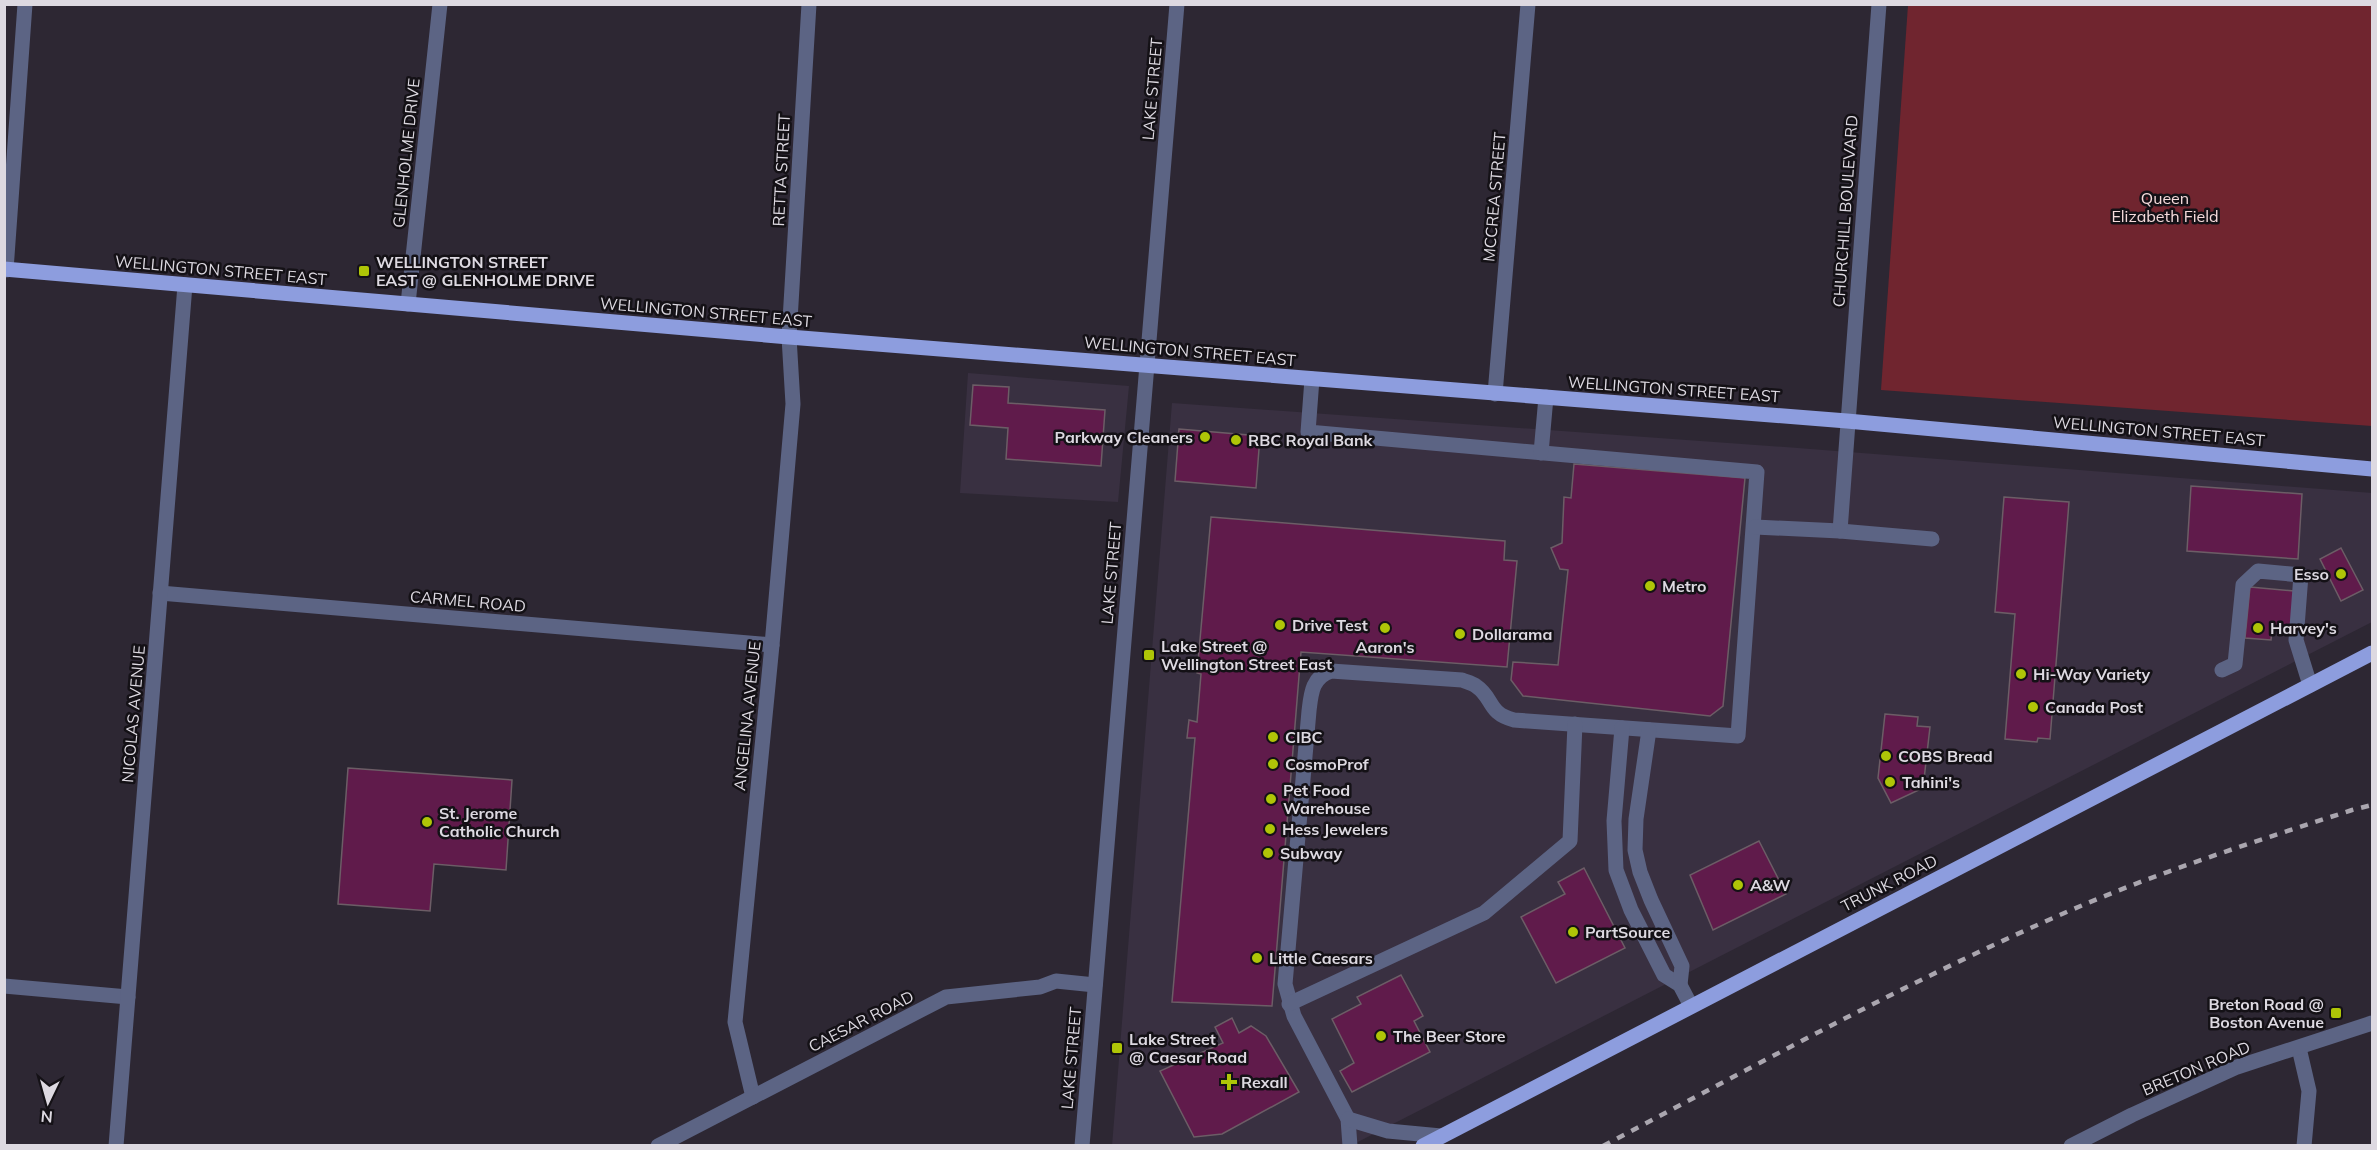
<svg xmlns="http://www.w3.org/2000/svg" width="2377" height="1150" font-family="Mulish,sans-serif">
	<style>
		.built { fill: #393041 }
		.green { fill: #70252f }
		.building { fill: #601b4b; stroke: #6c5d66; stroke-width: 1.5 }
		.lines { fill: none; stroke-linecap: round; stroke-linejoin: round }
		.minor { stroke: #5c6484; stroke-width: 15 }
		.major { stroke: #8d9dde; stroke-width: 15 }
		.rail { stroke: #aaa6af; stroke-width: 4.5; stroke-dasharray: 8 8; stroke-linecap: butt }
		.poi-dot { fill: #afc507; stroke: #141116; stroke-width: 2 }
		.labels { text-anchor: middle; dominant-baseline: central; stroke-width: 5; stroke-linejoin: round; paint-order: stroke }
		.street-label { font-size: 16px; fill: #ddd9e1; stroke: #141116 }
		.park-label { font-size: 16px; fill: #f5dadb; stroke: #141116 }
		.poi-label { font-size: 16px; font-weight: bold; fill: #ddd9e1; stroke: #141116; text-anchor: start }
	</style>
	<rect width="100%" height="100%" fill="#2d2733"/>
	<!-- built -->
	<g class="built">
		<polygon points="968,373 1129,386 1118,502 960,493"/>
		<polygon points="1172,403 1785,447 2372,493 2372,622 1352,1145 1112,1146"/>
	</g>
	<!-- green -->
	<polygon class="green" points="1908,5 2372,5 2372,426 1881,390"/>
	<!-- building -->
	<g class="building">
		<polygon points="973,385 1009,387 1008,403 1105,410 1101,466 1006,459 1008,428 970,425"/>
		<polygon points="1179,429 1260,436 1256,488 1175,481"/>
		<polygon points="1574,464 1745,478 1723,706 1710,716 1523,696 1511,680 1513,662 1558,665 1568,570 1560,569 1551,548 1562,543 1564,497 1571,498"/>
		<polygon points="2191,486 2302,494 2298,559 2187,551"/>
		<polygon points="2004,497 2069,502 2050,739 2038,738 2037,742 2005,739 2015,614 1995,612"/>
		<polygon points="1211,517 1505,541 1504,560 1517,561 1507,667 1301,652 1272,1006 1172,1002 1195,738 1187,738 1189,720 1197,722 1201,674 1197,673"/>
		<polygon points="2341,548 2363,590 2341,601 2320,559"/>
		<polygon points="2250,587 2294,591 2291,630 2272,628 2271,640 2245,638"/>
		<polygon points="1885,714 1918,717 1917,726 1930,727 1923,788 1891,803 1878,778"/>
		<polygon points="348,768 512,780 506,870 434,864 430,911 338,904"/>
		<polygon points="1759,841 1786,894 1713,930 1690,875"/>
		<polygon points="1584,868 1625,948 1556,983 1521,917 1565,894 1558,882"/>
		<polygon points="1401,975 1423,1016 1414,1021 1430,1052 1352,1092 1340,1071 1354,1063 1332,1019 1361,1004 1357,997"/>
		<polygon points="1232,1018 1239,1033 1251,1026 1266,1036 1299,1092 1222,1134 1194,1137 1160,1071 1223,1043 1215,1027"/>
	</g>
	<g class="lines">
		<!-- minor -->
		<g class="minor">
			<polyline points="6,270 25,4"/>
			<polyline points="408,304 440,4"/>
			<path d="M1312 379 1308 432 1757 472 1738 736 1514 720C1487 713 1494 698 1476 686 1472 683 1467 682 1462 680L1331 671C1312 677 1311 694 1309 711L1285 984 1294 1016 1348 1119 1350 1146"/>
			<polyline points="1495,394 1528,4"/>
			<polyline points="1541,453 1546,397"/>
			<polyline points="1755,527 1840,531 1932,539"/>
			<polyline points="1840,531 1879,4"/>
			<polyline points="160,593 772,645"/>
			<polyline points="2222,670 2235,664 2243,585 2258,571 2301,575 2296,640 2310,685"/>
			<polyline points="1622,728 1614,821 1616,870 1631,910 1664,975 1680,985 1691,1006"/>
			<polyline points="1649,730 1636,819 1635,850 1640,872 1651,900 1682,966 1680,985"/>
			<polyline points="4,986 128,997"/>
			<polyline points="1289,1004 1484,913 1570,841 1575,724"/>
			<polyline points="2299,1048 2309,1091 2304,1146"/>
			<polyline points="753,1097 735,1022 772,645 793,404 789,337 809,4"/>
			<polyline points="1348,1119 1388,1131 1441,1136"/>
			<polyline points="116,1146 185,285"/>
			<polyline points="658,1146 946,997 1040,987 1056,981 1095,985"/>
			<polyline points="1082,1146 1177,4"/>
			<polyline points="2071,1146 2132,1115 2237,1067 2372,1023"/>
		</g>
		<!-- major -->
		<g class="major">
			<polyline points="4,269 789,337 1847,421 2372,469"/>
			<polyline points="1423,1146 2372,653"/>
		</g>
		<!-- rail -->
		<path class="rail" d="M1603 1146C1757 1065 1910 980 2069 911 2161 871 2257 841 2352 810L2372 805"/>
	</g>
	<!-- markers -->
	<g class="poi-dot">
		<rect x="358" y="265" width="12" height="12" rx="3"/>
		<circle cx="1205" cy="437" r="6"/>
		<circle cx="1236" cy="440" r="6"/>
		<circle cx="2341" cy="574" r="6"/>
		<circle cx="1650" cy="586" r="6"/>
		<circle cx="1280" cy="625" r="6"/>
		<circle cx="1385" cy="628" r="6"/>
		<circle cx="2258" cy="628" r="6"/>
		<circle cx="1460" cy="634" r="6"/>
		<rect x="1143" y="649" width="12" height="12" rx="3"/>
		<circle cx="2021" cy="674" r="6"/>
		<circle cx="2033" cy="707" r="6"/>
		<circle cx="1273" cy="737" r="6"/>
		<circle cx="1886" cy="756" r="6"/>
		<circle cx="1273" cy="764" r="6"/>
		<circle cx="1890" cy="782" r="6"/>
		<circle cx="1271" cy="799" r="6"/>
		<circle cx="427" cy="822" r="6"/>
		<circle cx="1270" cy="829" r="6"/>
		<circle cx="1268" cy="853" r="6"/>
		<circle cx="1738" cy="885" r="6"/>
		<circle cx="1573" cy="932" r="6"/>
		<circle cx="1257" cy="958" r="6"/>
		<rect x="2330" y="1007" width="12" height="12" rx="3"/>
		<circle cx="1381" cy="1036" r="6"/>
		<rect x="1111" y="1042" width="12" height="12" rx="3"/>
		<path d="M1226 1073h6v6h6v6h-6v6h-6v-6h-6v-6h6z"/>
	</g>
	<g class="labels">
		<!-- street labels -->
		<g class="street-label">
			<text transform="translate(1152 89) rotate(-85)">LAKE STREET</text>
			<text transform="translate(406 153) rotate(-84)">GLENHOLME DRIVE</text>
			<text transform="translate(781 170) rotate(-87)">RETTA STREET</text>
			<text transform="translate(1494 197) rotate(-85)">MCCREA STREET</text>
			<text transform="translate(1845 211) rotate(-86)">CHURCHILL BOULEVARD</text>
			<text transform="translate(221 270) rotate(5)">WELLINGTON STREET EAST</text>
			<text transform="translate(706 312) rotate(5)">WELLINGTON STREET EAST</text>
			<text transform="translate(1190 351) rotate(5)">WELLINGTON STREET EAST</text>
			<text transform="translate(1674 389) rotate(4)">WELLINGTON STREET EAST</text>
			<text transform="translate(2159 431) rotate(5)">WELLINGTON STREET EAST</text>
			<text transform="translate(1111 573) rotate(-85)">LAKE STREET</text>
			<text transform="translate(468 601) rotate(5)">CARMEL ROAD</text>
			<text transform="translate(133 714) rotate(-85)">NICOLAS AVENUE</text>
			<text transform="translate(747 716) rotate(-84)">ANGELINA AVENUE</text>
			<text transform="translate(1889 883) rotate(-27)">TRUNK ROAD</text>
			<text transform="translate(861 1021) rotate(-27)">CAESAR ROAD</text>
			<text transform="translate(1071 1058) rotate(-85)">LAKE STREET</text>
			<text transform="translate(2196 1068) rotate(-23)">BRETON ROAD</text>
		</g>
		<!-- park labels -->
		<g class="park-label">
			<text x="2165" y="198">Queen<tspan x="2165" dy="18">Elizabeth Field</tspan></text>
		</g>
		<!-- poi labels -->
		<g class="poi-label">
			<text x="376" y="262">WELLINGTON STREET<tspan x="376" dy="18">EAST @ GLENHOLME DRIVE</tspan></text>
			<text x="1193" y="437" text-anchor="end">Parkway Cleaners</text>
			<text x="1248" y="440">RBC Royal Bank</text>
			<text x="2329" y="574" text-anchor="end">Esso</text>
			<text x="1662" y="586">Metro</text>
			<text x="1292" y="625">Drive Test</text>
			<text x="2270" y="628">Harvey's</text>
			<text x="1472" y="634">Dollarama</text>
			<text x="1161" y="646">Lake Street @<tspan x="1161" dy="18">Wellington Street East</tspan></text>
			<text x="1385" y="647" text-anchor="middle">Aaron's</text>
			<text x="2033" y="674">Hi-Way Variety</text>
			<text x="2045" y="707">Canada Post</text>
			<text x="1285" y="737">CIBC</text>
			<text x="1898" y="756">COBS Bread</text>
			<text x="1285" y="764">CosmoProf</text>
			<text x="1902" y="782">Tahini's</text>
			<text x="1283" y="790">Pet Food<tspan x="1283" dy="18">Warehouse</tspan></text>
			<text x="439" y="813">St. Jerome<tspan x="439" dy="18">Catholic Church</tspan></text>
			<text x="1282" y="829">Hess Jewelers</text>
			<text x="1280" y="853">Subway</text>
			<text x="1750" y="885">A&amp;W</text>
			<text x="1585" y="932">PartSource</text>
			<text x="1269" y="958">Little Caesars</text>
			<text x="2324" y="1004" text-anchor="end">Breton Road @<tspan x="2324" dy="18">Boston Avenue</tspan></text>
			<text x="1393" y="1036">The Beer Store</text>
			<text x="1129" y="1039">Lake Street<tspan x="1129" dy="18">@ Caesar Road</tspan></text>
			<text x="1241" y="1082">Rexall</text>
		</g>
	</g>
	<!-- border -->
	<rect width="2377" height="1150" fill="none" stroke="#ddd9e1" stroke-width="12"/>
	<!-- north arrow -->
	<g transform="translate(48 1102) rotate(185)" stroke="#141116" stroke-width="4.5" paint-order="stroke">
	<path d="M0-4.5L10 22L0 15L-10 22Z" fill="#ddd9e1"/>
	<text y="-9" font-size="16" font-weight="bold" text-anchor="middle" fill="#ddd9e1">N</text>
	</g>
</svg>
